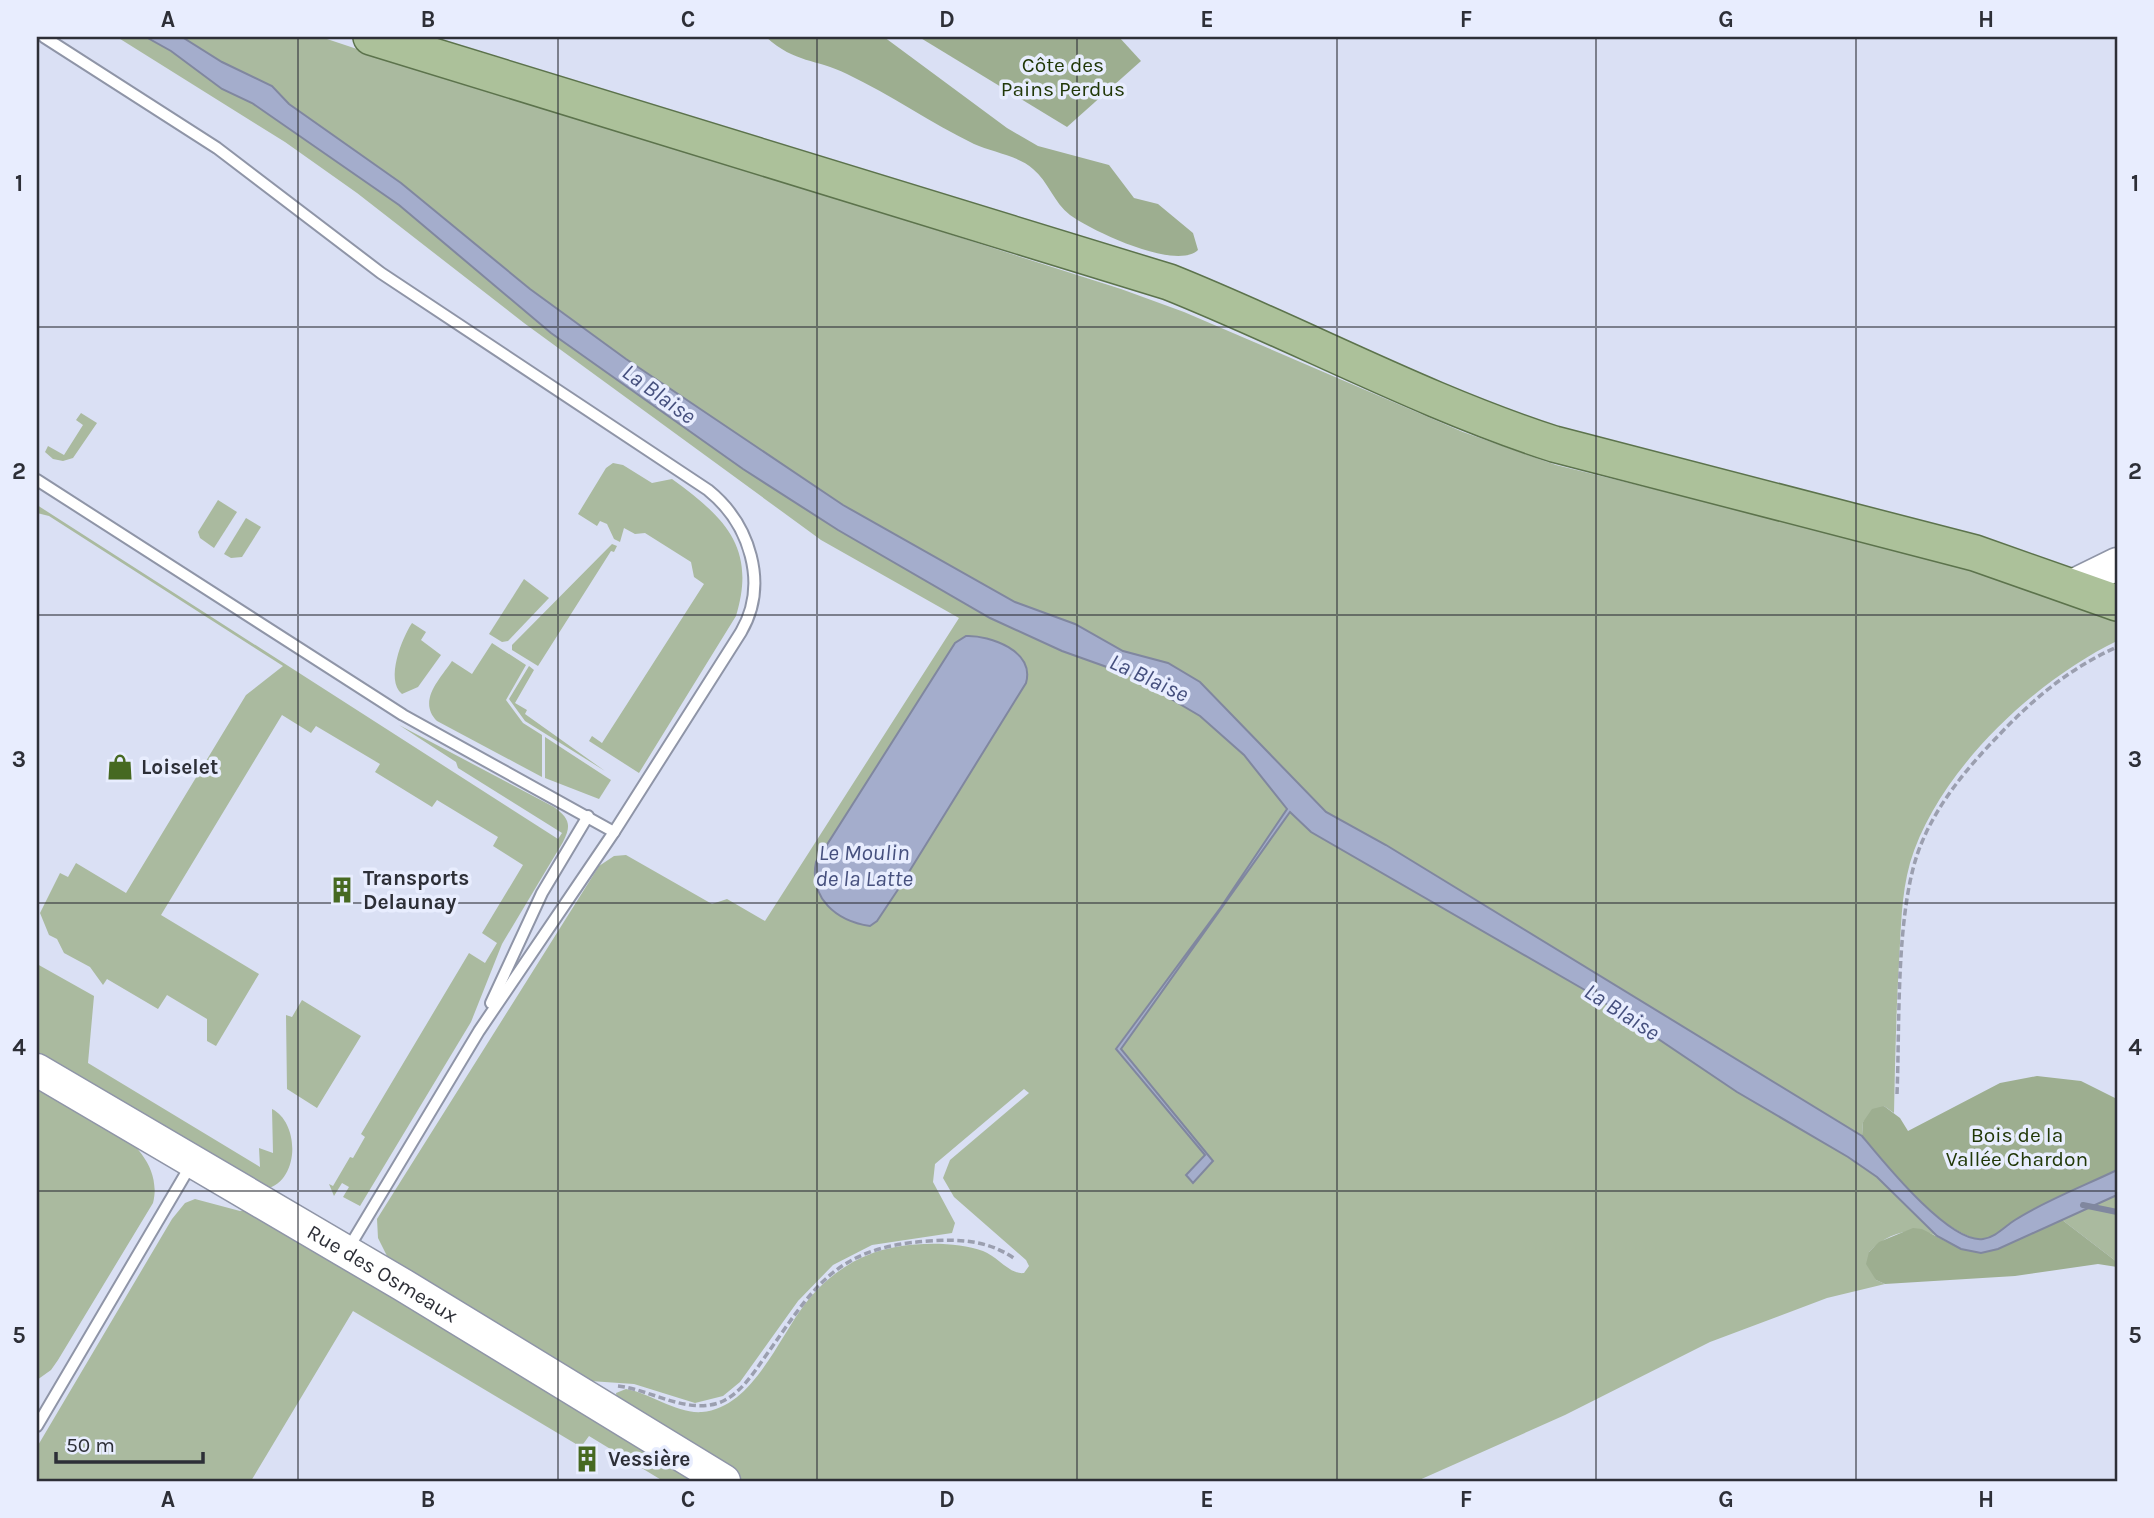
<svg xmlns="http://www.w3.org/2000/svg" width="2154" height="1518" font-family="Karla,sans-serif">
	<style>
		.green { fill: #aaba9f }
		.forest { fill: #9dae90 }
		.water { fill: #a4adcc; stroke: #80879f; stroke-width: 2 }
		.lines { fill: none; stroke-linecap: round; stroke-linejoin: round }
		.stream { stroke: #80879f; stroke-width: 6 }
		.lane-casing { stroke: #8f95a7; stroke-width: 14 }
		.secondary-casing { stroke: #8f95a7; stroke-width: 35 }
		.primary-casing { stroke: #5c734c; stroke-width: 38 }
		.path { stroke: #9b9faf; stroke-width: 3.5; stroke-dasharray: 7 3.5; stroke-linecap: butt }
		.lane { stroke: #fff; stroke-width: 10 }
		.secondary { stroke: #fff; stroke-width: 32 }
		.primary { stroke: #acc19a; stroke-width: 35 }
		.grid { fill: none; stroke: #2d2f37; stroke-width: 2; stroke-opacity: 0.55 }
		.labels { text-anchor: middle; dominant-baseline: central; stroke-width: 7; stroke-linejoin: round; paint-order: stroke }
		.park-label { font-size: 21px; fill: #213808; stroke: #e8edfe }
		.poi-label { font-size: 21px; font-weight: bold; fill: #2d2f37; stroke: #e8edfe; text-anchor: start }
		.street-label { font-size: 21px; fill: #2d2f37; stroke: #e8edfe }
		.water-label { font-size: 23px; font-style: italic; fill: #46507e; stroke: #e8edfe }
		.neatline { fill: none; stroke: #2d2f37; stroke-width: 2.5 }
		.grid-label { font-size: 23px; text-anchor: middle; font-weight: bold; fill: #2d2f37 }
	</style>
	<rect width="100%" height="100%" fill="#dae0f4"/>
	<!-- green -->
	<g class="green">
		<path d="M117 37H146L171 51 222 89 252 103 399 205 551 333 743 469 838 530 990 618 1062 651 1132 676 1200 716 1244 755 1288 808 1221 907 1116 1048 1206 1155 1193 1183 1213 1161 1121 1049 1290 811 1311 832 1590 993 1737 1092 1848 1157 1877 1177 1937 1236C1912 1225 1888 1233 1869 1252L1876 1280 1885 1284 1827 1298 1710 1342 1565 1415 1417 1481H741L641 1419 617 1400 616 1393 626 1389C650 1393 677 1414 702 1412 752 1408 778 1339 805 1304 820 1284 844 1264 868 1255 899 1242 951 1240 983 1251 997 1256 1010 1275 1024 1273L1029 1266 1026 1260 954 1197 943 1178 950 1160 1029 1093 1024 1089 935 1164 933 1182 955 1223 952 1233 872 1245 833 1265 798 1301 740 1382 723 1396 695 1403 634 1384 590 1381 390 1262 378 1238 377 1219 599 866 614 856 626 855 712 904 727 899 765 921 959 618 821 540 524 323 357 193 285 142Z"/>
		<path d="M182 37H321L465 85 818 192 1121 289 1184 312 1463 432 1556 465 1911 552 2015 583 2117 620V641C2034 681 1937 772 1910 863 1901 895 1901 930 1899 963 1896 1013 1895 1063 1894 1113L1884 1106 1863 1122 1862 1136 1386 845 1326 812 1200 682 1168 663 1123 651 1075 624 1015 602 843 505 626 359 530 289 401 183 289 104 272 86 222 62Z"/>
		<polygon points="81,413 97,423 73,458 63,461 53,459 45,452 48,446 64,455 83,425 76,420"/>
		<path d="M613 463 623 465 652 483 672 479C724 517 757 547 736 616L639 773 589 741 592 736 602 743 704 584 694 577 691 562 645 533 635 534 624 528 620 542 614 539 607 524 600 521 597 526 578 514 606 468Z"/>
		<polygon points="218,500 237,512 214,548 200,538 198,532"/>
		<path d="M37 505 558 839 562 833 458 768 456 762 399 725 554 807C569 818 572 825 563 842L502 944 471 1022 360 1206 343 1197 349 1187 342 1183 334 1196 329 1184 333 1186 350 1157 353 1158 365 1137 361 1134 469 953 485 963 497 943 482 933 523 865 493 846 498 837 437 800 432 807 375 772 380 764 316 726 311 733 282 715 161 915 259 974 216 1046 207 1041V1019L167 995 158 1009 107 979 103 985 90 967 64 953 57 939 49 935 40 913 60 873 68 877 76 863 126 893 246 695 283 666 49 516 37 513Z"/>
		<polygon points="246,518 261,527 242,557 231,558 224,554"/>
		<polygon points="612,544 617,546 614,552 611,551 538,666 512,650 512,645"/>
		<polygon points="524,579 549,598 508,641 502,642 489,634"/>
		<path d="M412 623 426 632 421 640 441 655 418 687 402 694C385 680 402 638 412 623Z"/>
		<path d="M492 643 526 665 506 700 523 723 542 735V777L437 721C417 701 440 679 452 661L472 674Z"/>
		<polygon points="529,666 534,670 515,703 527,710 525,714 605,771 525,721 509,699"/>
		<polygon points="545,737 611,780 599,799 545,778"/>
		<path d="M37 964 94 996 88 1063 260 1167 259 1148 273 1153 272 1109C300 1123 300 1181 266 1189L37 1059Z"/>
		<polygon points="302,1000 361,1036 317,1108 287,1089 286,1015 292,1017"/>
		<path d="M37 1080C79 1107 168 1143 153 1203L58 1360 51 1370 37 1380Z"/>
		<polygon points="2117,1195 2117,1262 2061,1219"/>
		<polygon points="195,1199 240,1211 245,1210 322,1256 338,1260 707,1481 663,1481 589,1436 581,1447 353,1311 251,1481 37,1481 37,1447 172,1219 185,1203"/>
	</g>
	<!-- forest -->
	<g class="forest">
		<path d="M766 37H884L1007 128 1038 146 1109 165 1134 198 1158 204 1193 233 1198 250C1176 271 1092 231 1070 215 1054 203 1048 181 1033 169 1019 156 992 152 974 144 931 123 891 95 847 74 815 58 796 64 766 37Z"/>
		<polygon points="919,37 1119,37 1141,61 1067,127"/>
		<path d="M2037 1076 2081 1081 2117 1099V1170L2016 1220 1995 1236 1980 1240 1973 1238C1926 1219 1893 1174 1862 1136L1863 1122 1872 1109 1884 1106 1900 1118 1908 1131 2000 1083Z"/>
		<polygon points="2061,1219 2117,1262 2117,1267 2098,1264 2015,1276 1885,1284 1876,1280 1866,1264 1869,1252 1879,1242 1913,1228 1922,1229 1961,1249 1998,1249"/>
	</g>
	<!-- water -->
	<g class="water">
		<path d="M146 37H182L222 62 272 86 289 104 401 183 530 289 626 359 843 505 1015 602 1075 624 1123 651 1168 663 1200 682 1326 812 1386 845 1862 1136C1882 1160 1949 1244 1983 1239 1996 1237 2004 1227 2015 1220 2046 1200 2084 1186 2117 1170V1195L1998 1249 1981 1253 1961 1249 1937 1236 1877 1177 1848 1157 1737 1092 1590 993 1311 832 1290 812 1121 1049 1213 1161 1193 1183 1186 1175 1205 1155 1116 1049 1221 907 1287 809 1244 755 1200 716 1132 676 1062 651 990 618 838 530 743 469 551 333 399 205 252 103 222 89 171 51Z"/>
		<path d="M966 636C990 635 1035 651 1026 683L899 888 877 921 870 926C836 921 809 898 816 862L955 643Z"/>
	</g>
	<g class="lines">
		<!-- stream -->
		<polyline class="stream" points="2083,1205 2117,1212"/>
		<!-- lane casing -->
		<g class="lane-casing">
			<g id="lane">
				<path d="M37 480 403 715 614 832 741 632C769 584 750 524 708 490L381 273 217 148 44 37"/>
				<polyline points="491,1003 542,893 588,816"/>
				<polyline points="348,1249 479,1031 614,832"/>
				<polyline points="37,1426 192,1163"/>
			</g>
		</g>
		<!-- secondary casing -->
		<g class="secondary-casing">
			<g id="secondary">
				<polyline points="2070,587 2117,564"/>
				<path id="s1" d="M37 1070 403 1285 724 1481"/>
			</g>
		</g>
		<!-- primary casing -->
		<g class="primary-casing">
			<path id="primary" d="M371 37 1169 282C1299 334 1421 401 1554 444L1975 553 2117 603"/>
		</g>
		<!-- path -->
		<g class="path">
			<path d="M1897 1094C1900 1024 1895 904 1922 842 1939 801 1969 766 1999 735 2034 698 2070 668 2117 647"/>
			<path d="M618 1386C652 1390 687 1415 721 1402 739 1394 751 1377 762 1361 813 1290 832 1247 929 1241 961 1239 988 1240 1015 1259"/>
		</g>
		<!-- lane -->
		<use href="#lane" class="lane"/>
		<!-- secondary -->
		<use href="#secondary" class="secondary"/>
		<!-- primary -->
		<use href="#primary" class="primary"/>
	</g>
	<!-- grid -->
	<path class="grid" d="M298 37V1481M558 37V1481M817 37V1481M1077 37V1481M1337 37V1481M1596 37V1481M1856 37V1481M37 327H2117M37 615H2117M37 903H2117M37 1191H2117"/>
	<!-- icons -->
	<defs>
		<g id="shop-bare" transform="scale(2.1)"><path d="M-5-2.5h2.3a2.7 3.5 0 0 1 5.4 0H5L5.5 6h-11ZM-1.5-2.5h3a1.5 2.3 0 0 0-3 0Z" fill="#466921" stroke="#e8edfe" stroke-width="2.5" paint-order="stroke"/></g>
		<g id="building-bare" transform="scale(2.1)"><path d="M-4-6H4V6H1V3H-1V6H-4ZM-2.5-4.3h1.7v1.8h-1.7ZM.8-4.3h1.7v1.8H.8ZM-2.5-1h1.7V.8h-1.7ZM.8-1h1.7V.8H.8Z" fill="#466921" stroke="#e8edfe" stroke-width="2.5" paint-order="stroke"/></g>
	</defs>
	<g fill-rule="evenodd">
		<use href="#shop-bare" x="120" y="767"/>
		<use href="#building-bare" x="342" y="890"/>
		<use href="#building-bare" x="587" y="1459"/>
	</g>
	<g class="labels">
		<!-- park labels -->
		<g class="park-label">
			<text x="1063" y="65">Côte des<tspan x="1063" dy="24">Pains Perdus</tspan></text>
			<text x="2017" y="1135">Bois de la<tspan x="2017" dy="24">Vallée Chardon</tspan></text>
		</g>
		<!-- poi labels -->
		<g class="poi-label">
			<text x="141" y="767">Loiselet</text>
			<text x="363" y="878">Transports<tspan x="363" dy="24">Delaunay</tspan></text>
			<text x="608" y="1459">Vessière</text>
		</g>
		<!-- street labels -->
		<g class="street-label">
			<text stroke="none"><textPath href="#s1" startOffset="401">Rue des Osmeaux</textPath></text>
		</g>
		<!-- water labels -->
		<g class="water-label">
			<text transform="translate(659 394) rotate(36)">La Blaise</text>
			<text transform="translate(1149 678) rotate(25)">La Blaise</text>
			<text x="864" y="852">Le Moulin<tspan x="864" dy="26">de la Latte</tspan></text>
			<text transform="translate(1622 1012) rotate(33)">La Blaise</text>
		</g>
	</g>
	<!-- border -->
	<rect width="2154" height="1518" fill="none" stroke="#e8edfe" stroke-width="77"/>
	<!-- scale -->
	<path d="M56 1452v10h147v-10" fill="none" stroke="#2d2f37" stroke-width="3.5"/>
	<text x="66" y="1452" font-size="21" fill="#2d2f37" stroke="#e8edfe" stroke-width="5" paint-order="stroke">50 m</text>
	<rect x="38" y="38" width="2078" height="1442" class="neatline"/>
	<g class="grid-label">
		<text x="168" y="27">A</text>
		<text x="428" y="27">B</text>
		<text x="688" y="27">C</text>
		<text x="947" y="27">D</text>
		<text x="1207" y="27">E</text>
		<text x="1466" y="27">F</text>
		<text x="1726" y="27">G</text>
		<text x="1986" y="27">H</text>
		<text x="19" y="191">1</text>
		<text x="2135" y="191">1</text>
		<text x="19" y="479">2</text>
		<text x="2135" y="479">2</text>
		<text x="19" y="767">3</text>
		<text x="2135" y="767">3</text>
		<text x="19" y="1055">4</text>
		<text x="2135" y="1055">4</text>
		<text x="19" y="1343">5</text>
		<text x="2135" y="1343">5</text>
		<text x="168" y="1507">A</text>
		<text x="428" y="1507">B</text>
		<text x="688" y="1507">C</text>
		<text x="947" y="1507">D</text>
		<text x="1207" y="1507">E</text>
		<text x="1466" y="1507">F</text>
		<text x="1726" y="1507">G</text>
		<text x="1986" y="1507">H</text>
	</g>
</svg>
